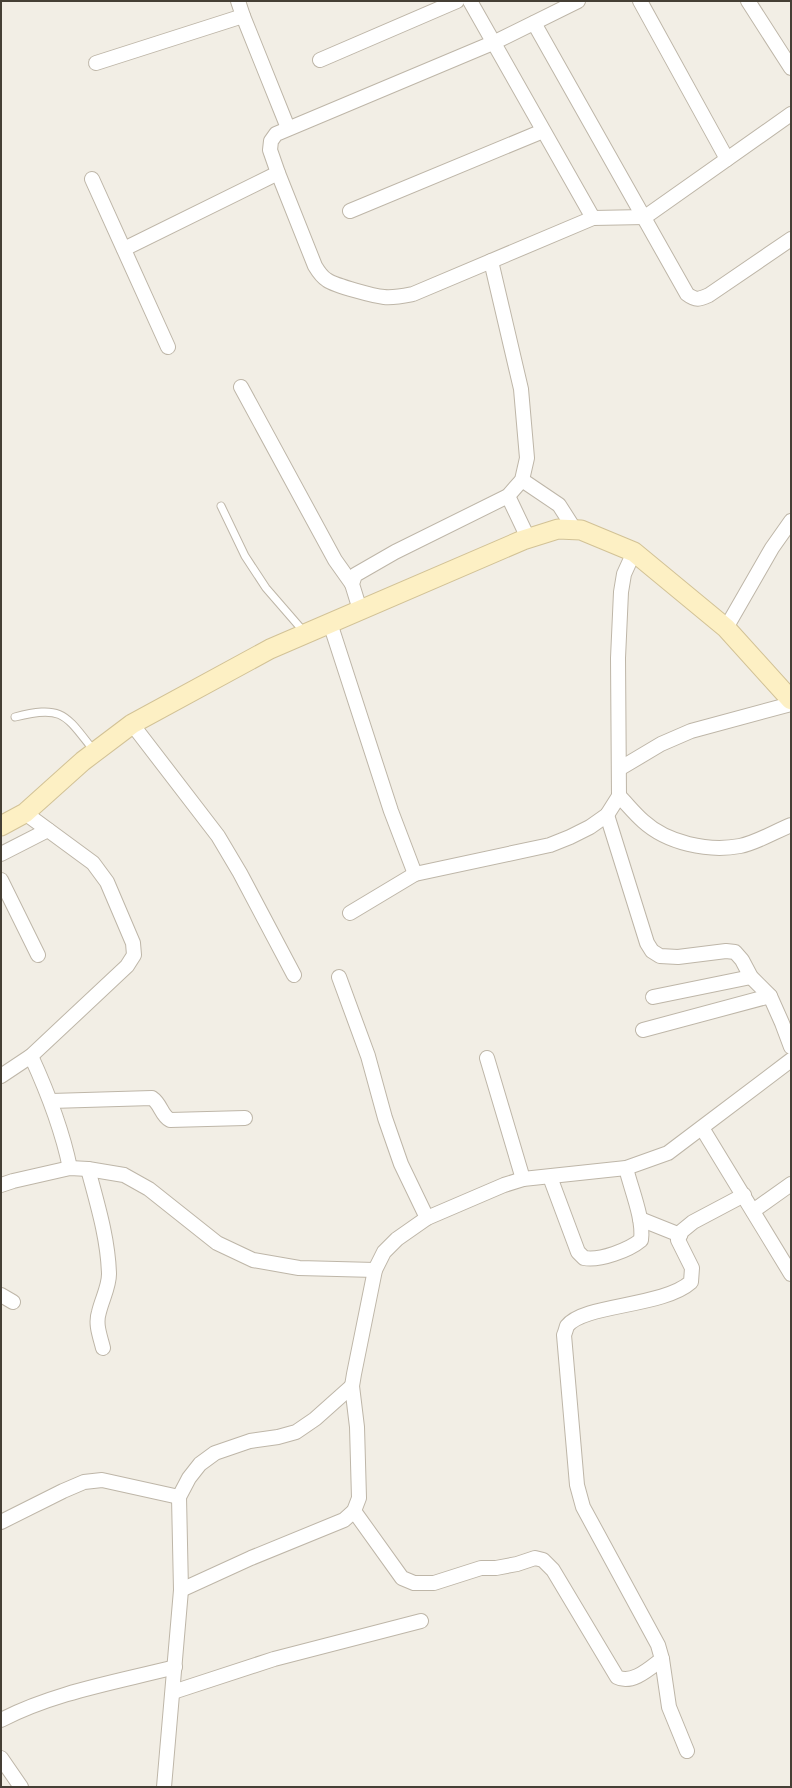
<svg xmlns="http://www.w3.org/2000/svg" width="792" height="1788" font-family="'Public Sans',sans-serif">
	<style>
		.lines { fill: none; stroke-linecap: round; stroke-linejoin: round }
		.lane-casing { stroke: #beb6a8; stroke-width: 9 }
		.street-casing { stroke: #beb6a8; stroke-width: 16 }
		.secondary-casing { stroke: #d2c296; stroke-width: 21 }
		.lane { stroke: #fff; stroke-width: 7 }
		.street { stroke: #fff; stroke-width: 14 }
		.secondary { stroke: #fdf0c4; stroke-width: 19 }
	</style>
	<rect width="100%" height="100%" fill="#f2eee5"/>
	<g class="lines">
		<!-- lane casing -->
		<g class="lane-casing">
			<g id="lane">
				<polyline points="221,506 245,556 266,588 305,633"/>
				<path d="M15 717C64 704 66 716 95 752"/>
			</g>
		</g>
		<!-- street casing -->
		<g class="street-casing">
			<g id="street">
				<polyline points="238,1 243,16 288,128"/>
				<polyline points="470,1 593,218"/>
				<path d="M578 1 495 42 276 134 271 141 270 150 278 173 315 266C318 271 322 277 327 280 336 286 374 296 384 297 394 298 403 296 413 294L593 218 645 217 791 114"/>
				<polyline points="640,1 727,159"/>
				<polyline points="748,1 791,68"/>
				<path d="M534 23 687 294C696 301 700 299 709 295L791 239"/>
				<polyline points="320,60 457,1"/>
				<polyline points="96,63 243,16"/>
				<polyline points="92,179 168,347"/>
				<polyline points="350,211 543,131"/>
				<polyline points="124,249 278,173"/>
				<polyline points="241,387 335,560 352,584"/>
				<polyline points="522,480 559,505 575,530"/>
				<polyline points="508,496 528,538"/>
				<polyline points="360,610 352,584 355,575 395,552 508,496 522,480 527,458 521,389 491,261"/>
				<polyline points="330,623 391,811 415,874"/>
				<polyline points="726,628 772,548 791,521"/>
				<polyline points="132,724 218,836 240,873 294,975"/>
				<polyline points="619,769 661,744 691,731 791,704"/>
				<path d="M619 796C627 804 634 813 643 821 667 843 708 852 740 846 756 843 776 831 791 825"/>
				<polyline points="607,815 647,943 652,951 660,956 678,957 726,951 735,952 742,960 751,977 770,996 782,1023 791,1047"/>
				<polyline points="1,854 48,830"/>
				<polyline points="1,880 38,955"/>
				<polyline points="350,913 415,874 550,845 570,837 590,827 607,815 619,796 618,658 621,592 624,574 634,552"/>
				<polyline points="339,977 368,1056 385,1118 401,1164 427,1218"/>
				<polyline points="653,997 751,977"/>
				<polyline points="643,1030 770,996"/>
				<path d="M31 1056C48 1093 62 1129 70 1168"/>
				<polyline points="487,1058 523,1179"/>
				<polyline points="1,1076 31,1056 127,966 134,955 133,943 107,882 93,863 25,813"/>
				<path d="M51 1101 152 1098C161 1104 161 1115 170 1120L245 1118"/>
				<polyline points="702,1128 791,1274"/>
				<path d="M88 1169C97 1203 108 1238 109 1274 109 1287 102 1299 99 1312 95 1324 100 1336 103 1348"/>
				<path d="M550 1177 578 1252 584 1258C600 1261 629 1250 641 1240 644 1219 631 1189 626 1168"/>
				<polyline points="1,1185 13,1181 70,1168 88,1169 124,1175 149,1189 217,1243 253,1260 299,1268 375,1270"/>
				<polyline points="753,1211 791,1184"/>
				<polyline points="640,1219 680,1235"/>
				<polyline points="1,1295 13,1302"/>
				<path d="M354 1511 402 1578 414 1583H434L481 1568H496L517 1564 535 1558 543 1560 553 1570 617 1677C632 1685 650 1668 662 1659"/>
				<polyline points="1,1522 63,1491 84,1482 102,1480 179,1497"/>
				<polyline points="181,1590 251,1558 344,1520 354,1511 359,1498 357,1427 352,1386 354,1374 375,1270 384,1252 397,1239 427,1218 504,1185 523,1179 626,1168 668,1153 791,1060"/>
				<polyline points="173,1692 274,1659 421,1621"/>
				<path d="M1 1720C55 1692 117 1682 175 1667"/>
				<path d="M687 1751 669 1707 662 1659 658 1645 583 1507 577 1485 564 1335C565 1333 566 1329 567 1326 584 1304 663 1307 691 1282L692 1268 678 1240 682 1231 693 1222 744 1195"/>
				<polyline points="1,1758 21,1787"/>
				<polyline points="164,1787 181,1590 179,1497 189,1478 200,1464 215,1453 250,1441 278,1437 296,1432 315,1419 352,1386"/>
			</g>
		</g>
		<!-- secondary casing -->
		<g class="secondary-casing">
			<polyline id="secondary" points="1,826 25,813 83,761 132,724 270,649 523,540 558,529 581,530 634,552 726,628 791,700"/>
		</g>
		<!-- lane -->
		<use href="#lane" class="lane"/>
		<!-- street -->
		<use href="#street" class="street"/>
		<!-- secondary -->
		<use href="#secondary" class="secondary"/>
	</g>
	<!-- border -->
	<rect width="792" height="1788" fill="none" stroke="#453f35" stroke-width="4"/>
</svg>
